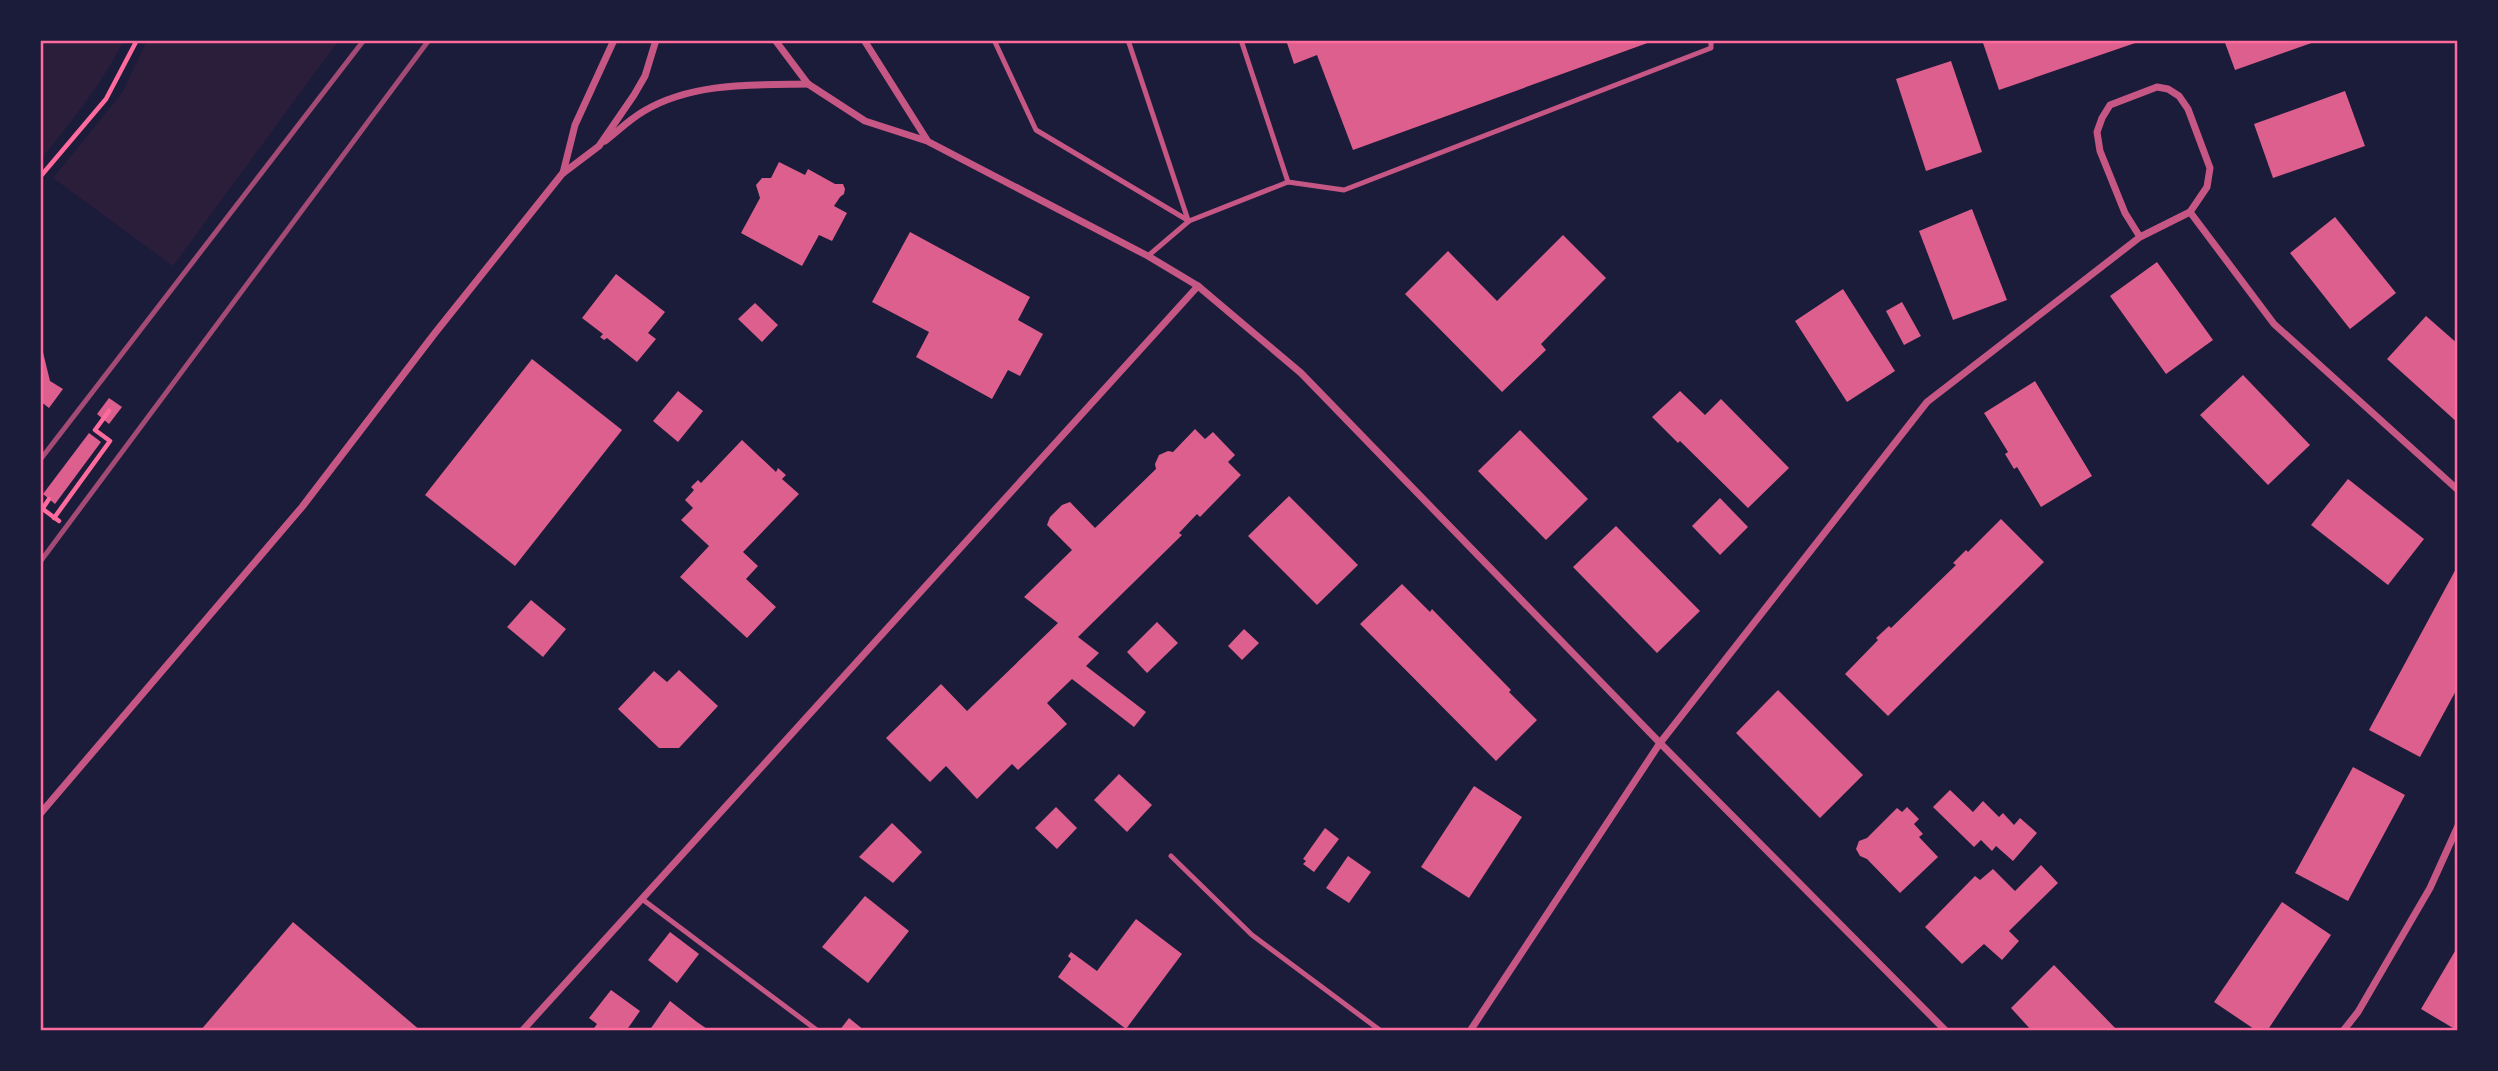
<svg xmlns="http://www.w3.org/2000/svg" width="2498" height="1071" font-family="'Noto Sans',sans-serif">
	<style>
		.green { fill: #2a1e3b }
		.building { fill: #dd5f8e }
		.lines { fill: none; stroke-linecap: round; stroke-linejoin: round }
		.path { stroke: #ff6b9d; stroke-width: 4.5 }
		.service { stroke: #c65784; stroke-width: 5 }
		.minor { stroke: #c65784; stroke-width: 7 }
		.rail { stroke: #a44b75; stroke-width: 5 }
		.neatline { fill: none; stroke: #ff6b9d; stroke-width: 2.5 }
	</style>
	<rect width="100%" height="100%" fill="#1b1b3a"/>
	<!-- green -->
	<g class="green">
		<path d="M40 40H124C102 84 71 122 40 160Z"/>
		<polygon points="147,40 339,40 173,266 53,178 122,93"/>
	</g>
	<!-- building -->
	<g class="building">
		<polygon points="1286,40 1653,40 1653,41 1353,150 1317,55 1294,64"/>
		<polygon points="1982,40 2141,40 2141,41 1999,90"/>
		<polygon points="2224,40 2317,40 2317,41 2235,70"/>
		<polygon points="1951,61 1982,152 1926,171 1896,79"/>
		<polygon points="2345,91 2365,146 2273,178 2254,124"/>
		<polygon points="779,162 805,175 808,169 835,184 843,184 845,189 844,194 840,197 834,206 847,213 832,241 819,235 802,266 741,233 760,198 756,185 762,178 771,178"/>
		<polygon points="1972,209 2007,300 1953,320 1919,231"/>
		<polygon points="2335,217 2396,293 2350,329 2290,253"/>
		<polygon points="910,232 1030,297 1018,320 1043,334 1020,376 1008,370 992,399 916,357 929,332 872,302"/>
		<polygon points="1563,235 1606,278 1541,344 1546,350 1502,392 1405,294 1448,251 1497,301"/>
		<polygon points="2157,262 2213,340 2166,374 2110,296"/>
		<polygon points="616,274 665,312 648,333 656,339 637,362 607,338 604,340 600,337 603,334 582,318"/>
		<polygon points="1843,289 1895,371 1847,402 1795,321"/>
		<polygon points="1902,302 1921,336 1904,345 1886,311"/>
		<polygon points="755,303 778,325 762,342 738,319"/>
		<polygon points="2426,316 2458,344 2458,423 2387,359"/>
		<polygon points="40,340 50,381 63,389 49,408 40,401"/>
		<polygon points="532,359 622,430 515,566 425,495"/>
		<polygon points="2243,375 2310,445 2268,485 2200,415"/>
		<polygon points="2035,381 2092,476 2041,507 2017,467 2014,469 2005,454 2008,452 1984,413"/>
		<polygon points="678,391 703,411 678,442 653,421"/>
		<polygon points="1680,391 1705,415 1721,399 1789,468 1748,508 1680,441 1678,443 1652,417"/>
		<polygon points="109,398 122,407 109,424 97,414"/>
		<polygon points="1195,429 1205,439 1213,432 1235,455 1228,462 1241,475 1200,517 1197,514 1179,533 1182,535 1078,637 1099,653 1086,666 1146,712 1134,727 1072,679 1047,703 1067,724 1018,770 1012,764 977,799 946,766 930,782 886,738 941,684 967,711 1058,623 1024,597 1072,550 1047,525 1050,517 1062,505 1070,502 1095,528 1156,469 1155,464 1159,455 1168,451 1173,452"/>
		<polygon points="1520,430 1588,499 1546,540 1478,471"/>
		<polygon points="89,433 101,442 55,504 43,494"/>
		<polygon points="742,440 776,472 778,468 786,475 782,479 799,494 743,552 758,566 746,579 776,607 747,638 680,577 709,546 681,520 693,508 685,500 694,490 691,487 698,480 701,483"/>
		<polygon points="2348,479 2424,539 2388,585 2311,525"/>
		<polygon points="1289,496 1358,565 1317,605 1248,536"/>
		<polygon points="1720,498 1748,527 1720,555 1692,526"/>
		<polygon points="2001,519 2044,562 1888,716 1845,674 1878,640 1876,638 1889,626 1891,628 1956,565 1953,563 1966,550 1968,552"/>
		<polygon points="1616,526 1700,611 1657,653 1573,567"/>
		<polygon points="2458,565 2458,687 2420,757 2369,730"/>
		<polygon points="1402,584 1430,612 1432,609 1511,690 1509,692 1537,720 1496,761 1360,624"/>
		<polygon points="531,600 566,629 543,657 507,627"/>
		<polygon points="1157,622 1178,643 1147,673 1127,652"/>
		<polygon points="1244,629 1259,643 1242,660 1228,646"/>
		<polygon points="679,670 718,706 679,748 659,748 618,709 654,671 667,682"/>
		<polygon points="1778,690 1863,775 1820,818 1736,733"/>
		<polygon points="2353,767 2405,795 2348,901 2295,873"/>
		<polygon points="1119,774 1152,805 1127,832 1094,800"/>
		<polygon points="1474,786 1522,817 1469,898 1421,867"/>
		<polygon points="1950,790 1973,812 1983,801 1999,817 2003,813 2014,825 2020,818 2037,833 2013,861 1996,846 1992,851 1981,840 1974,847 1933,807"/>
		<polygon points="1056,807 1077,828 1057,849 1035,828"/>
		<polygon points="1907,807 1919,819 1914,824 1923,834 1919,837 1938,857 1900,893 1867,859 1860,856 1856,849 1859,841 1867,838 1897,808 1902,812"/>
		<polygon points="892,823 922,852 893,883 859,857"/>
		<polygon points="1325,828 1339,839 1314,872 1303,864 1306,861 1303,859"/>
		<polygon points="1348,856 1371,872 1349,903 1326,888"/>
		<polygon points="2041,865 2058,883 2009,931 2019,941 2002,960 1984,944 1962,964 1925,927 1975,876 1980,880 1993,869 2015,891"/>
		<polygon points="865,896 909,931 868,983 822,947"/>
		<polygon points="2282,902 2331,935 2267,1031 2257,1031 2214,1002"/>
		<polygon points="1136,919 1182,954 1126,1029 1058,977 1071,959 1068,956 1071,952 1097,971"/>
		<polygon points="293,922 421,1031 200,1031"/>
		<polygon points="670,932 699,954 677,983 648,960"/>
		<polygon points="2458,946 2458,1031 2421,1009"/>
		<polygon points="2054,965 2118,1031 2032,1031 2011,1008"/>
		<polygon points="611,990 640,1011 626,1031 592,1031 597,1024 589,1018"/>
		<polygon points="670,1001 697,1022 710,1031 649,1031"/>
		<polygon points="849,1018 865,1031 839,1031"/>
	</g>
	<g class="lines">
		<!-- path -->
		<g class="path">
			<polyline points="40,177 106,99 137,40"/>
			<polyline points="40,507 59,521"/>
			<polyline points="43,508 49,499"/>
			<polyline points="54,518 110,441 95,430 109,411"/>
		</g>
		<!-- service -->
		<g class="service">
			<polyline points="994,40 1036,130 1189,221"/>
			<polyline points="1128,40 1188,220"/>
			<polyline points="1241,40 1288,182"/>
			<polyline points="1148,256 1189,221 1288,182 1344,190 1711,48 1711,40"/>
			<polyline points="1171,856 1252,935 1381,1031"/>
			<polyline points="642,899 818,1031"/>
		</g>
		<!-- minor -->
		<g class="minor">
			<polyline points="775,40 808,84 865,121 927,141 1148,256 1198,286 1301,373 1660,743 1946,1031"/>
			<polyline points="864,40 927,140"/>
			<path d="M605 141C618 131 630 119 644 111 693 82 754 85 808 84"/>
			<polyline points="563,173 575,125 614,40"/>
			<polyline points="2190,212 2274,324 2458,490"/>
			<polyline points="40,814 302,507 435,333 562,174 599,146 634,95 645,76 656,40"/>
			<polyline points="522,1031 1198,286"/>
			<polyline points="1470,1031 1660,743 1927,402 2140,237 2190,212 2207,187 2210,168 2188,109 2179,96 2168,89 2157,87 2110,105 2102,118 2097,132 2100,151 2125,213 2140,237"/>
			<polyline points="2343,1031 2358,1012 2430,888 2458,826"/>
		</g>
		<!-- rail -->
		<g class="rail">
			<polyline points="40,460 364,40"/>
			<polyline points="40,562 429,40"/>
		</g>
	</g>
	<!-- border -->
	<rect width="2498" height="1071" fill="none" stroke="#1b1b3a" stroke-width="84"/>
	<rect x="42" y="42" width="2414" height="987" class="neatline"/>
</svg>
